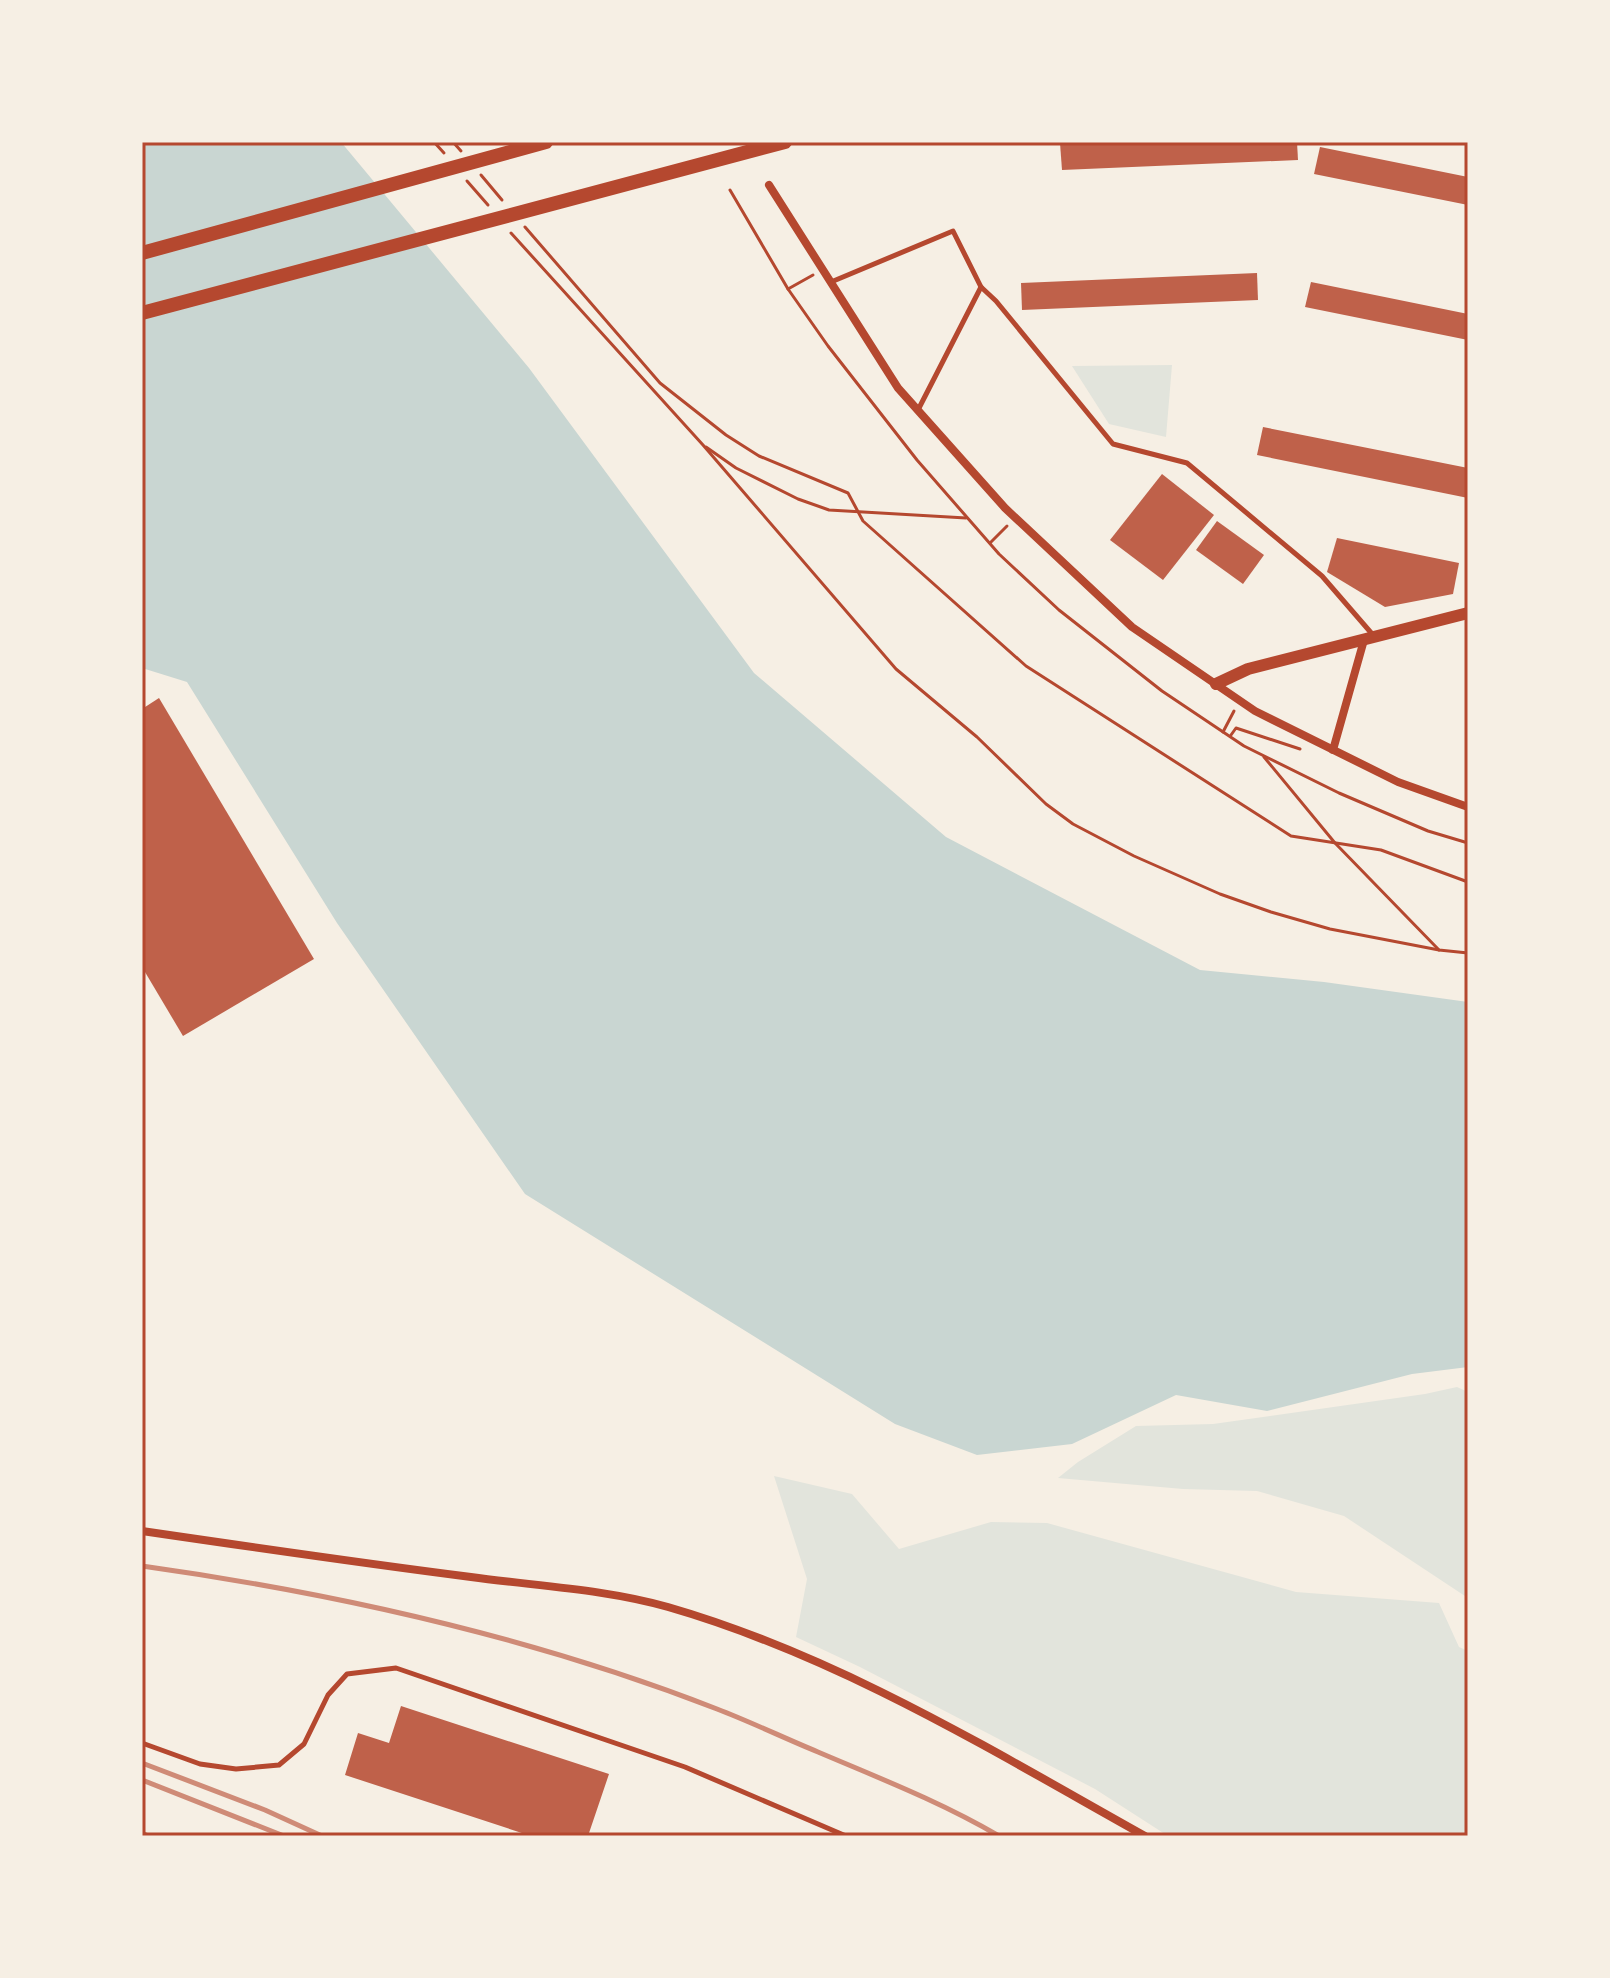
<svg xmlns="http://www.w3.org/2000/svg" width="1610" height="1978" font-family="Inter,sans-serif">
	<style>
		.green { fill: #e2e4dc }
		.water { fill: #c9d6d2 }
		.building { fill: #bf614a }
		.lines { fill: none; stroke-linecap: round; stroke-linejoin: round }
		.path { stroke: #b5482f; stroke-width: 3 }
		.service { stroke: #b5482f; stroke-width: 5 }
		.minor { stroke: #b5482f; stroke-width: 8 }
		.tertiary { stroke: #b5482f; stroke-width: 12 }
		.primary { stroke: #b5482f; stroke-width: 14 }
		.rail { stroke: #cf8b77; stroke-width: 5 }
		.neatline { fill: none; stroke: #b5482f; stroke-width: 3 }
	</style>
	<rect width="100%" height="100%" fill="#f6efe4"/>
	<!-- green -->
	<g class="green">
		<polygon points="1172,365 1166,437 1109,424 1072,366"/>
		<polygon points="1457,1387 1468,1392 1468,1598 1344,1516 1257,1491 1183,1489 1058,1478 1078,1462 1136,1426 1213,1424 1425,1394"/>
		<polygon points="774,1476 852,1494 899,1549 991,1522 1047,1523 1296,1592 1439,1603 1459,1647 1468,1651 1468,1836 1168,1836 1095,1789 860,1667 796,1637 807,1579"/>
	</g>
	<!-- water -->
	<polygon class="water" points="142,142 341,142 529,368 754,673 946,837 1200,970 1324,982 1468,1002 1468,1367 1412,1374 1267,1411 1176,1395 1072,1444 977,1455 895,1424 525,1194 337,923 187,682 142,668"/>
	<!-- building -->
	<g class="building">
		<polygon points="1094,142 1297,142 1298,160 1062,170 1060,143"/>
		<polygon points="1320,147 1468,177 1468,205 1314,174"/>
		<polygon points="1257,273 1258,300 1022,310 1021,283"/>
		<polygon points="1311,282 1468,314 1468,340 1305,307"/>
		<polygon points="1263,427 1468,468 1468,498 1257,455"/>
		<polygon points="1162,474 1214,515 1163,580 1110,540"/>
		<polygon points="1217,521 1264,555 1243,584 1196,550"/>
		<polygon points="1337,538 1459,563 1453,594 1385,607 1327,572"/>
		<polygon points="159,698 314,959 183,1036 142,967 142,709"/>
		<polygon points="401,1706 609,1774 588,1836 531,1836 345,1775 358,1733 389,1743"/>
	</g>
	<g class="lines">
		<!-- path -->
		<g class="path">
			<polyline points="434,142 444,153"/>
			<polyline points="453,142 461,151"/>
			<polyline points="481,175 502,200"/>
			<polyline points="467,181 488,205"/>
			<polyline points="730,190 788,289 828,346 917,460 999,554 1059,610 1162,691 1244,746 1339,793 1428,831 1468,843"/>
			<polyline points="525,227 660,383 726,435 759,456 848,493 863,521 1026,666 1291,836 1381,850 1468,882"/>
			<polyline points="511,233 703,445 896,669 977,737 1046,804 1073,824 1134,856 1220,894 1271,912 1330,929 1439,950 1468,953"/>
			<polyline points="788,289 813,275"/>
			<polyline points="706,447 736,468 798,499 829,510 966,518"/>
			<polyline points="990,543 1007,526"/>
			<polyline points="1223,732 1234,711"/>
			<polyline points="1231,735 1236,728 1300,749"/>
			<polyline points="1264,757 1335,843 1439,950"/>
		</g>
		<!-- service -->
		<g class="service">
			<polyline points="831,282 953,231 981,287 996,301 1113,444 1187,463 1322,576 1373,635"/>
			<polyline points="918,410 981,287"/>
			<polyline points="142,1743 200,1764 236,1769 279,1765 304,1744 328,1695 347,1674 396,1668 685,1767 846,1836"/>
		</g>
		<!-- minor -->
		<g class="minor">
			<polyline points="769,185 898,388 1005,508 1132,627 1255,711 1398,782 1468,807"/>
			<polyline points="1333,750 1364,640"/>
			<path d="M142 1531C251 1547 361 1563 471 1577 536 1586 605 1589 668 1607 838 1656 991 1750 1145 1836"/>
		</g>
		<!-- tertiary -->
		<polyline class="tertiary" points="1216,684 1248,669 1468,613"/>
		<!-- primary -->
		<g class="primary">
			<polyline points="142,253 546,142"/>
			<polyline points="142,313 785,142"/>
		</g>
		<!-- rail -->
		<g class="rail">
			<path d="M142 1566C335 1593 535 1638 717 1709 751 1722 784 1738 818 1752 879 1778 941 1802 999 1836"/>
			<polyline points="142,1763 265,1810 322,1836"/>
			<polyline points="142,1780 284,1836"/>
			<polyline points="142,1833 148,1836"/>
		</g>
	</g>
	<!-- border -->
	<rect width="1610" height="1978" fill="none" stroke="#f6efe4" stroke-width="288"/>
	<rect x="144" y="144" width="1322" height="1690" class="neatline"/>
</svg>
